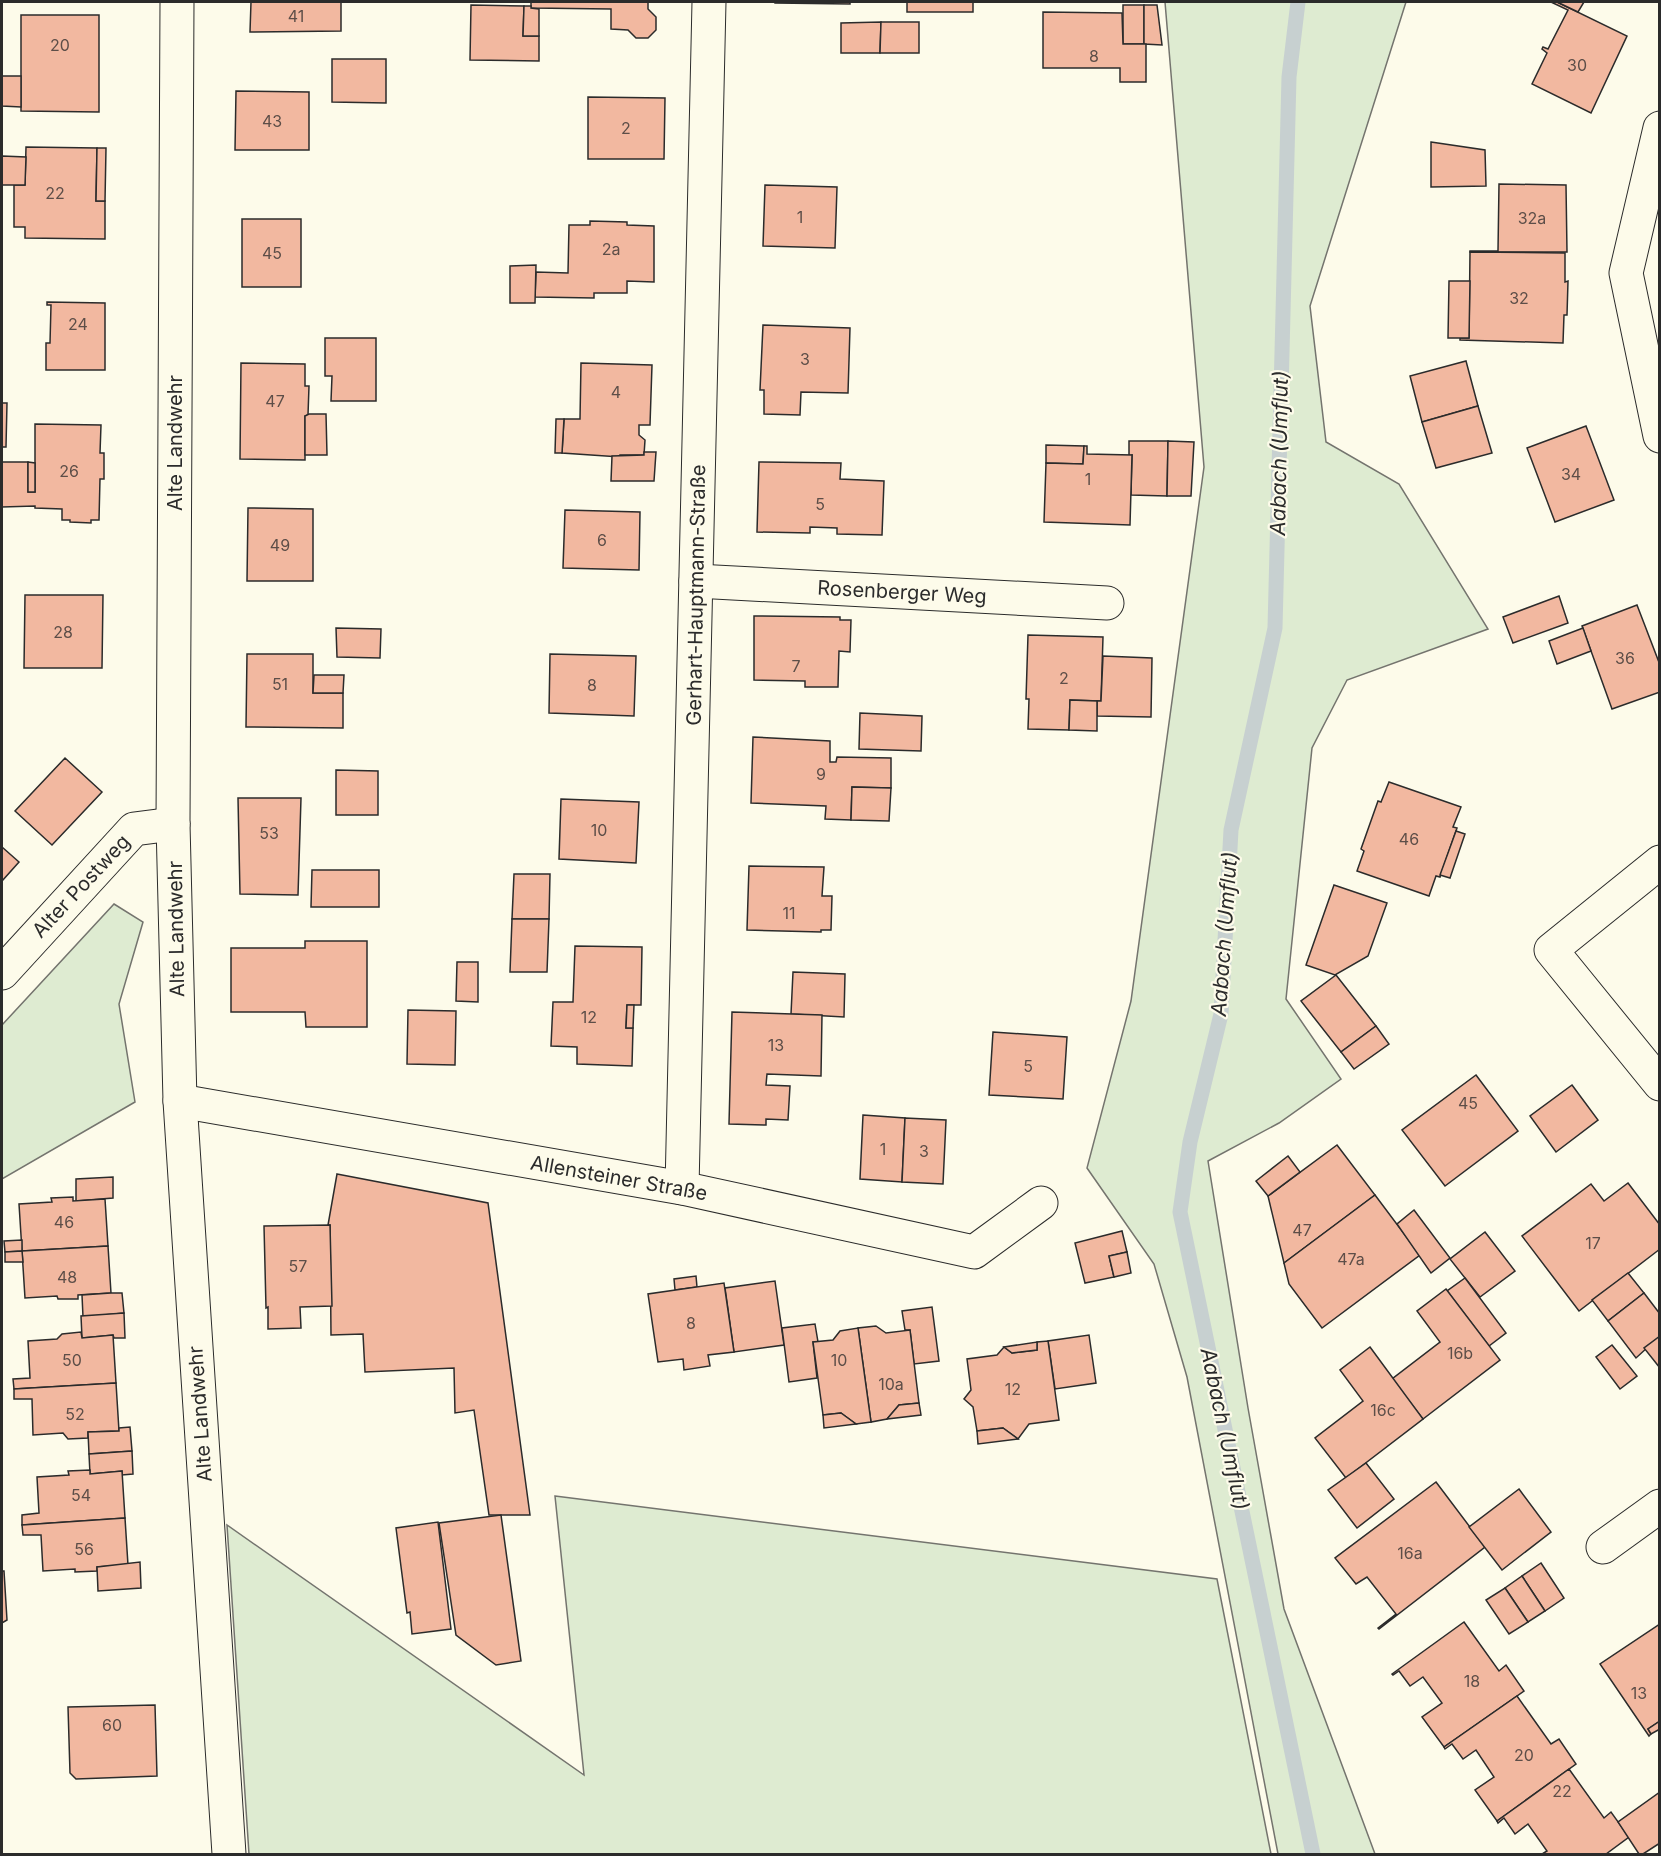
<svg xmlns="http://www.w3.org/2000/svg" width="1661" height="1856" font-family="Inter,sans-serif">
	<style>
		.green { fill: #deebd1; stroke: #74746e; stroke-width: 1.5 }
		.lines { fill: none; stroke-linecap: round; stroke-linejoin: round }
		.stream { stroke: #c7d0d0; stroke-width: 15 }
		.building { fill: #f2b8a0; stroke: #2b2b2b; stroke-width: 1.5 }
		.minor-casing { stroke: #2b2b2b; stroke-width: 35 }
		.minor { stroke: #fdfbea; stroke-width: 33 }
		.labels { text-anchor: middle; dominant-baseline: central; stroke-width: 4.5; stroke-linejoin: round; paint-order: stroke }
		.number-label { font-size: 16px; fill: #5d4e48 }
		.street-label { font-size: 20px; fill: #2b2b2b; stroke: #fdfbea }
		.water-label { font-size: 21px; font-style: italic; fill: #2b2b2b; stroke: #fdfbea }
	</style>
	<rect width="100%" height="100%" fill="#fdfbea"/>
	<!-- green -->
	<g class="green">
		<polygon points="1165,2 1406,2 1310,306 1326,442 1399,484 1488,629 1347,680 1312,748 1286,999 1341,1079 1279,1123 1208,1161 1248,1408 1284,1609 1375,1854 1278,1854 1187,1377 1154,1264 1087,1168 1131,1001 1204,467"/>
		<polygon points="114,904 143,922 119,1004 135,1102 2,1179 2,1025"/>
		<polygon points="555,1496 1217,1579 1271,1854 249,1854 227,1525 584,1775"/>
	</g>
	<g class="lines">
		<!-- stream -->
		<polyline class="stream" points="1298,2 1289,77 1275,628 1231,830 1221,1014 1190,1142 1180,1212 1313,1854"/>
	</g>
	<!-- building -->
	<g class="building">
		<polygon points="251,2 341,2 341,31 250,32"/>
		<polygon points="531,2 648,2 648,9 656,17 656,30 648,38 636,38 628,30 611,29 611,9 531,8"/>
		<polygon points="775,2 850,2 850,4 775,3"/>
		<rect x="907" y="2" width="66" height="10"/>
		<polygon points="1551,2 1557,2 1627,36 1591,113 1532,84 1547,53 1542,49 1543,47 1548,49 1568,10"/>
		<polygon points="1557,2 1584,2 1578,12"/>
		<polygon points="471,5 524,6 523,36 539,36 539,61 470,60"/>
		<rect x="1123" y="5" width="21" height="39"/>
		<polygon points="1144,5 1157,5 1162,45 1144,44"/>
		<polygon points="524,6 531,6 531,8 539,9 539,36 523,36"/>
		<polygon points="1043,12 1122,13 1123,44 1146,44 1146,82 1120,82 1120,68 1043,68"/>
		<polygon points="21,15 99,15 99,112 21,111"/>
		<polygon points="881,22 880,53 841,53 841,23"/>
		<polygon points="881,22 919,22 919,53 880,53"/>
		<polygon points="332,59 386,59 386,103 332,102"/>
		<polygon points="2,76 21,76 21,107 2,106"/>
		<polygon points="236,91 309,92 309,150 235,150"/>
		<polygon points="588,97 665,98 664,159 588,159"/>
		<polygon points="1431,142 1485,150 1486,186 1431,187"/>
		<polygon points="26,147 97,148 96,201 105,201 105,239 25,238 25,227 14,227 14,185 25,185"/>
		<polygon points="97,148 106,148 105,201 96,201"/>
		<polygon points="2,156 26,157 25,185 2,185"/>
		<polygon points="1499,184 1566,185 1567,252 1470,252 1470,251 1498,251"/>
		<polygon points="765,185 837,187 835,248 763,246"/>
		<rect x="242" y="219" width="59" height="68"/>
		<polygon points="590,221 627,222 627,225 654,226 654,282 627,281 627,293 594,293 594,298 535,297 536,272 568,273 569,225 590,225"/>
		<polygon points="1470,252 1565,253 1565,282 1568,281 1567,315 1564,315 1563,343 1460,340 1460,338 1469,338"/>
		<polygon points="536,265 535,303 510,303 510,266"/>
		<polygon points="1449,281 1470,281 1469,338 1448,338"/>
		<polygon points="47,302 105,303 105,370 46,370 46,343 50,343 51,305 47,305"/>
		<polygon points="763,325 850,328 848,393 801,392 800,415 764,414 764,390 760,390"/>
		<polygon points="325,338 376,338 376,401 331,401 332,376 325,376"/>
		<polygon points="1466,361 1478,406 1422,422 1410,376"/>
		<polygon points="241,363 305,364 305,386 309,386 308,415 305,416 305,460 240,459"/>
		<polygon points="581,363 652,365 650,425 639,425 639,435 645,440 644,455 620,455 620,457 562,453 564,419 580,419"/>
		<polygon points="2,403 7,403 6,447 2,447"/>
		<polygon points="1478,406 1492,453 1436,468 1422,422"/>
		<polygon points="309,414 326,414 327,455 305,455 305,416"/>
		<polygon points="556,419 564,419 562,453 555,453"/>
		<polygon points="35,424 101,425 100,453 104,453 104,479 100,479 99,520 91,520 91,523 70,522 70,520 62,520 62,509 35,508 35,506 2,507 2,462 28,462 28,492 35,492"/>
		<polygon points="1586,426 1614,500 1555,522 1527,448"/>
		<polygon points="1129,441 1168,441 1167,496 1131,495 1132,455 1129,456"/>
		<polygon points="1168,441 1194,442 1191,496 1167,496"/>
		<polygon points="1046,445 1084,446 1083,464 1046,463"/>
		<polygon points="1084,446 1087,446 1087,454 1132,455 1130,525 1044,522 1046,463 1083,464"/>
		<polygon points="644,452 656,452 654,481 611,481 612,456 644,455"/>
		<polygon points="28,462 35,463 35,492 28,492"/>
		<polygon points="759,462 841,463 840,479 884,481 882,535 837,534 837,528 810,527 810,533 757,532"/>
		<polygon points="248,508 313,509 313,581 247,581"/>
		<polygon points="565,510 640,512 639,570 563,568"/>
		<polygon points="25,595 103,595 102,668 24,668"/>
		<polygon points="1559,596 1568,623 1513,643 1503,617"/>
		<polygon points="1637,605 1660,665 1660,692 1612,709 1582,626"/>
		<polygon points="754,616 840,617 840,620 851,620 850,652 839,651 838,687 805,687 805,681 754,680"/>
		<polygon points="336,628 381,629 380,658 337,657"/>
		<polygon points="1583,628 1591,651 1557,664 1549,641"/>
		<polygon points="1028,635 1103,637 1101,701 1070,700 1069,730 1028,729 1029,699 1026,699"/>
		<polygon points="247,654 313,654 313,693 343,693 343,728 246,727"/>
		<polygon points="550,654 636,656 634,716 549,713"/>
		<polygon points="1103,656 1152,658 1151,717 1097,716 1097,701 1101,701"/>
		<polygon points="314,675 344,675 343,693 313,693"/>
		<polygon points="1070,700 1097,701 1097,731 1069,730"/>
		<polygon points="860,713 922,716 921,751 859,749"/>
		<polygon points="753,737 830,741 830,762 836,762 837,757 891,758 891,788 852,787 851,820 825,819 826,806 751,803"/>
		<polygon points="65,758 102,792 52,845 15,811"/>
		<polygon points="336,770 378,771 378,815 336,815"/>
		<polygon points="1389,782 1461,807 1453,827 1457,828 1440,877 1436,876 1429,896 1357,871 1364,851 1361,849 1378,801 1381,802"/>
		<polygon points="852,787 891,788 889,821 851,820"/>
		<polygon points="238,798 301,798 298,895 240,894"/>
		<polygon points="561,799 639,802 636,863 559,859"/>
		<polygon points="1456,831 1465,834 1450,878 1440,875"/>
		<polygon points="2,847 19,862 2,881"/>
		<polygon points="749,866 824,867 822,896 832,896 831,930 821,930 821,932 747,930"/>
		<polygon points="312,870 379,870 379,907 311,907"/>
		<polygon points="514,874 550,874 549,919 512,919"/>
		<polygon points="1334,885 1387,903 1368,956 1335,975 1306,965"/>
		<polygon points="512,919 549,919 547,972 510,972"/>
		<polygon points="305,941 367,941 367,1027 306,1027 305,1012 231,1012 231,948 305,948"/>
		<polygon points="575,946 642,947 641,1005 627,1005 626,1028 633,1028 632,1066 577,1064 577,1047 551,1046 553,1002 573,1002"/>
		<polygon points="457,962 478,962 478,1002 456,1001"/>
		<polygon points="793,972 845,974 844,1017 791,1014"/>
		<polygon points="1336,975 1376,1026 1341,1052 1301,1001"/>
		<polygon points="627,1005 634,1005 633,1028 626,1028"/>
		<polygon points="408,1010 456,1011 455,1065 407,1064"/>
		<polygon points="732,1012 822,1015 821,1076 767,1074 766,1085 790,1086 788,1120 766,1119 766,1125 729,1124"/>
		<polygon points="1376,1026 1389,1044 1354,1069 1341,1052"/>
		<polygon points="993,1032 1067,1037 1063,1099 989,1095"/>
		<polygon points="1476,1075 1518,1131 1445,1186 1402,1130"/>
		<polygon points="1572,1085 1598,1120 1556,1152 1530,1116"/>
		<polygon points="863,1115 905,1118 902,1182 860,1179"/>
		<polygon points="905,1118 946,1120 943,1184 902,1182"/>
		<polygon points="1337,1145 1375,1195 1284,1263 1268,1196"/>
		<polygon points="1288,1156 1300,1172 1268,1196 1256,1181"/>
		<polygon points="337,1174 488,1203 530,1515 489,1515 474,1410 455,1413 454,1368 365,1372 363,1334 331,1335 330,1225 328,1225"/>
		<polygon points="113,1177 113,1198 76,1201 76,1179"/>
		<polygon points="1628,1183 1660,1225 1660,1249 1579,1311 1522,1236 1591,1184 1604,1201"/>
		<polygon points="1375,1195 1420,1255 1322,1328 1289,1284 1284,1263"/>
		<polygon points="73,1197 73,1201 105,1199 108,1246 22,1251 19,1204 52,1202 51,1198"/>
		<polygon points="1414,1210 1450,1258 1431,1273 1397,1224"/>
		<polygon points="330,1225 332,1306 300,1307 301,1328 268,1329 268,1307 266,1308 264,1226"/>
		<polygon points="1122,1231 1127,1252 1109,1256 1114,1277 1085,1283 1075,1243"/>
		<polygon points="1485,1232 1515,1271 1480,1297 1450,1259"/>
		<polygon points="22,1240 22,1251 5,1252 4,1241"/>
		<polygon points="108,1246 111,1293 78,1295 78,1299 58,1299 57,1296 25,1298 22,1251"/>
		<polygon points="22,1251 23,1262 5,1262 5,1252"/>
		<polygon points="1127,1252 1131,1273 1114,1277 1109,1256"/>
		<polygon points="1628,1273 1644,1293 1608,1321 1592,1300"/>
		<polygon points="696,1276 697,1287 675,1290 674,1279"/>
		<polygon points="1465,1278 1506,1333 1489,1346 1447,1291"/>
		<polygon points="775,1281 784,1345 734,1352 725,1288"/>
		<polygon points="724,1283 734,1352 708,1355 710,1366 684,1370 683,1359 658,1362 648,1294"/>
		<polygon points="1446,1289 1500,1360 1423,1419 1392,1379 1440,1342 1417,1311"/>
		<polygon points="111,1293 122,1293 124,1313 83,1317 82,1295"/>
		<polygon points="1644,1293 1660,1314 1660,1336 1636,1358 1608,1321"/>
		<polygon points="932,1307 939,1361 914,1364 910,1330 905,1330 902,1311"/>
		<polygon points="124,1313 125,1338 114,1338 113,1335 82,1338 81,1316"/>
		<polygon points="815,1324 818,1342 813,1342 817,1378 789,1382 782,1328"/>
		<polygon points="876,1326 886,1333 910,1330 919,1403 899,1405 887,1419 871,1422 858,1328"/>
		<polygon points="858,1328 871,1422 856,1424 841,1413 823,1415 813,1342 833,1340 840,1331"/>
		<polygon points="81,1332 82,1338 113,1335 116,1383 14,1389 13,1379 30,1378 28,1341 57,1339 62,1334"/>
		<polygon points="1089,1335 1096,1383 1055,1389 1048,1341"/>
		<polygon points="1660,1336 1660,1368 1644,1348"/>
		<polygon points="1048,1341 1059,1420 1029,1424 1018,1439 1003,1428 977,1431 973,1407 964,1399 971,1390 967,1359 997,1355 1004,1347 1012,1353 1037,1350 1037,1342"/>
		<polygon points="1037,1342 1037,1350 1012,1353 1004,1347"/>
		<polygon points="1612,1345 1637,1376 1620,1389 1596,1357"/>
		<polygon points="1370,1347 1423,1419 1346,1478 1315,1438 1363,1401 1340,1370"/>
		<polygon points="116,1383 119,1431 88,1432 88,1438 68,1439 63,1433 33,1435 32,1399 14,1399 14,1389"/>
		<polygon points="919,1403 921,1415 887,1419 899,1405"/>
		<polygon points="841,1413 856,1424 824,1428 823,1415"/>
		<polygon points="130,1427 132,1451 89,1454 88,1432 119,1431 119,1428"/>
		<polygon points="1003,1428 1018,1439 978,1444 977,1431"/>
		<polygon points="132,1451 133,1474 122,1475 122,1471 90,1474 89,1454"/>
		<polygon points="1366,1463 1394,1499 1357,1528 1328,1490"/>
		<polygon points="90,1470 90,1474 122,1471 125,1518 22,1525 22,1515 39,1513 37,1477 69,1475 68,1471"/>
		<polygon points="1436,1482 1485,1547 1379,1629 1378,1628 1396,1614 1367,1577 1356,1584 1335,1558"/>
		<polygon points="1519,1489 1551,1532 1502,1570 1469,1527"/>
		<polygon points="501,1515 521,1661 496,1665 456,1635 439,1523"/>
		<polygon points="125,1518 128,1565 97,1567 97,1571 75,1572 75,1569 43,1571 41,1535 23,1535 22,1525"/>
		<polygon points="438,1522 451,1629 412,1634 410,1612 407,1613 396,1528"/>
		<polygon points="140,1562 141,1588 98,1591 97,1567"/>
		<polygon points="1541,1563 1564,1598 1545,1611 1522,1576"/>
		<polygon points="2,1571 4,1571 7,1620 2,1623"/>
		<polygon points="1522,1576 1545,1611 1528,1622 1505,1588"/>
		<polygon points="1505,1588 1528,1622 1509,1634 1486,1600"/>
		<polygon points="1464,1622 1499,1671 1506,1665 1524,1691 1444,1747 1422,1717 1442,1703 1423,1677 1410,1686 1399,1671 1393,1675 1392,1674"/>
		<polygon points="1660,1624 1660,1721 1648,1729 1651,1734 1649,1736 1600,1664"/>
		<polygon points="1517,1696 1551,1744 1559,1739 1576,1764 1497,1821 1475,1790 1494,1777 1476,1750 1463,1759 1452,1744 1445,1749 1444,1747"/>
		<polygon points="155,1705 157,1776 76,1779 70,1773 68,1707"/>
		<polygon points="1660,1721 1660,1729 1651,1734 1648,1729"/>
		<polygon points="1569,1769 1604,1818 1611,1812 1629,1837 1606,1854 1542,1854 1547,1851 1528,1824 1515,1834 1504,1818 1498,1823 1497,1821"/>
		<polygon points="1660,1792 1660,1843 1643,1854 1639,1854 1618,1822"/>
	</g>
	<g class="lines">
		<!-- minor casing -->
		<g class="minor-casing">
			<g id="minor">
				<polyline points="177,2 173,824 180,1101 229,1854"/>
				<polyline points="1660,128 1626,273 1660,436"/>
				<polyline points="696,581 1107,603"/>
				<polyline points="1660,862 1551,950 1660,1084"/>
				<polyline points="2,973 134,829 173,824"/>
				<polyline points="180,1101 682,1188 974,1252 1041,1203"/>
				<polyline points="682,1188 709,2"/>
				<polyline points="1603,1547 1660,1506"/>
			</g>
		</g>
		<!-- minor -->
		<use href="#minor" class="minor"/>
	</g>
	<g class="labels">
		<!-- number labels -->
		<g class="number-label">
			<text x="296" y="16">41</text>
			<text x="60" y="45">20</text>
			<text x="1094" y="56">8</text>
			<text x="1577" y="65">30</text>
			<text x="272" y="121">43</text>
			<text x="626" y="128">2</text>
			<text x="55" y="193">22</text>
			<text x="800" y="217">1</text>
			<text x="1532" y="218">32a</text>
			<text x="611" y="249">2a</text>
			<text x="272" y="253">45</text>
			<text x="1519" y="298">32</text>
			<text x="78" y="324">24</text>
			<text x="805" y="359">3</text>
			<text x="616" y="392">4</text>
			<text x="275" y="401">47</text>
			<text x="69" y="471">26</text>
			<text x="1571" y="474">34</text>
			<text x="1088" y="479">1</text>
			<text x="820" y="504">5</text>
			<text x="602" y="540">6</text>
			<text x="280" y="545">49</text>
			<text x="63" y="632">28</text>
			<text x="1625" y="658">36</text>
			<text x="796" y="666">7</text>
			<text x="1064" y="678">2</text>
			<text x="280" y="684">51</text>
			<text x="592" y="685">8</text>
			<text x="821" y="774">9</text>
			<text x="599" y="830">10</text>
			<text x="269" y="833">53</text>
			<text x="1409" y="839">46</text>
			<text x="789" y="913">11</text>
			<text x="589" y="1017">12</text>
			<text x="776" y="1045">13</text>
			<text x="1028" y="1066">5</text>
			<text x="1468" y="1103">45</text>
			<text x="883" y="1149">1</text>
			<text x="924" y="1151">3</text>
			<text x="64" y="1222">46</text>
			<text x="1302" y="1230">47</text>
			<text x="1593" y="1243">17</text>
			<text x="1351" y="1259">47a</text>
			<text x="298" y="1266">57</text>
			<text x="67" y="1277">48</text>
			<text x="691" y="1323">8</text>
			<text x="1460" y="1353">16b</text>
			<text x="72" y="1360">50</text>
			<text x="839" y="1360">10</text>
			<text x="891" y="1384">10a</text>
			<text x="1013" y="1389">12</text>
			<text x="1383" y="1410">16c</text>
			<text x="75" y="1414">52</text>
			<text x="81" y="1495">54</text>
			<text x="84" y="1549">56</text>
			<text x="1410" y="1553">16a</text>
			<text x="1472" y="1681">18</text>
			<text x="1639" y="1693">13</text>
			<text x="112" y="1725">60</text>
			<text x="1524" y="1755">20</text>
			<text x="1562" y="1791">22</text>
		</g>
		<!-- street labels -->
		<g class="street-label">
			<text transform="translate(175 443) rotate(-90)">Alte Landwehr</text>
			<text transform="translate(902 592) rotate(3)">Rosenberger Weg</text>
			<text transform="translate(696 595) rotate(-89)">Gerhart-Hauptmann-Straße</text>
			<text transform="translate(81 886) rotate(-47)">Alter Postweg</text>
			<text transform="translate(176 929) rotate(-91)">Alte Landwehr</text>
			<text transform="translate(619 1178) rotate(10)">Allensteiner Straße</text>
			<text transform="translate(200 1414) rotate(-94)">Alte Landwehr</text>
		</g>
		<!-- water labels -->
		<g class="water-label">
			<text transform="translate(1279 453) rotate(-89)">Aabach (Umflut)</text>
			<text transform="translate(1224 934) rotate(-86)">Aabach (Umflut)</text>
			<text transform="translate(1225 1429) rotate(78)">Aabach (Umflut)</text>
		</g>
	</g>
	<!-- border -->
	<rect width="1661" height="1856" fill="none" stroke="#2b2b2b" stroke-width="6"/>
</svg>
